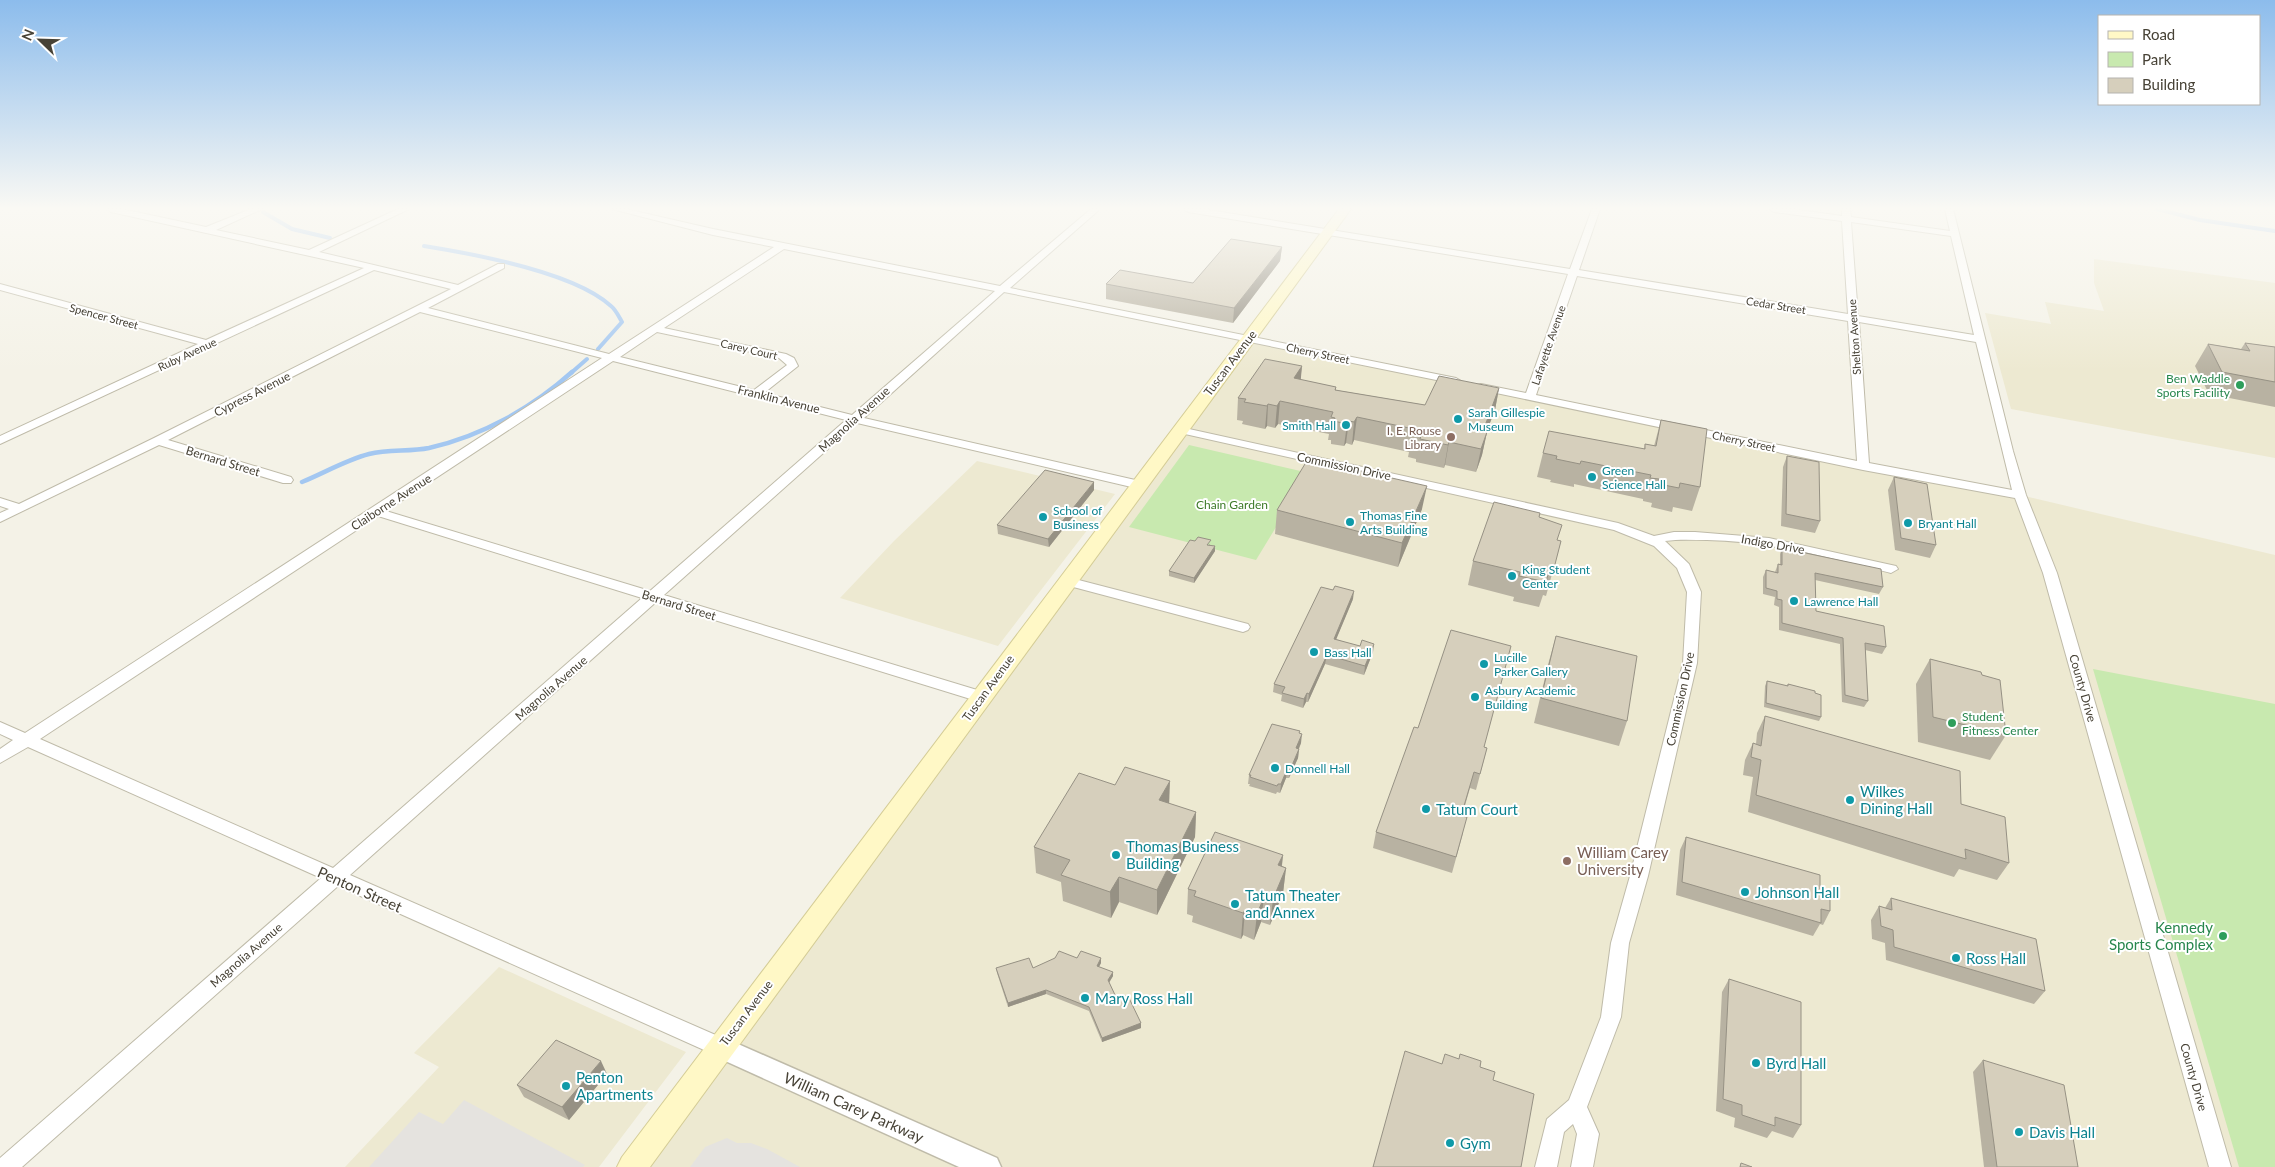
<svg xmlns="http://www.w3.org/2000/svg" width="2275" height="1167" font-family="Lato,sans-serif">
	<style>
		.education { fill: #ede9d1 }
		.green { fill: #c8e9af }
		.parking { fill: #e5e3df }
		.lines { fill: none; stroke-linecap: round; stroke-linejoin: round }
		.stream-far1 { stroke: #a3c7f1; stroke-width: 4 }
		.stream { stroke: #a3c7f1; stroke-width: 4.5 }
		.minor-casing { stroke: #bfbba9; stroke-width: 2 }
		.tertiary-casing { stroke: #bfbba9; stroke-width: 3 }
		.secondary-casing { stroke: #d4cc96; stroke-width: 2 }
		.minor { fill: #fff; fill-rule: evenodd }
		.tertiary { fill: #fff; fill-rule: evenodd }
		.secondary { fill: #fff8c6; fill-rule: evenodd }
		.wall { fill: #b8b2a2 }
		.shaded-wall { fill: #969184 }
		.building { fill: #d6cfbc; stroke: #969184 }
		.leisure-dot { fill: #2e9e5b; stroke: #fff; stroke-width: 2 }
		.culture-dot { fill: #0f9aa8; stroke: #fff; stroke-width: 2 }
		.education-dot { fill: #8d6e63; stroke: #fff; stroke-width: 2 }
		.labels { text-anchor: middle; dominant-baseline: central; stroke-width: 4; stroke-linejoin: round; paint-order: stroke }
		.far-street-label { font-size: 11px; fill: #474236; stroke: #fff }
		.street-label { font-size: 12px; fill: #474236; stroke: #fff }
		.leisure-label { font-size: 12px; fill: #27864d; stroke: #fff; text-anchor: end }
		.culture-label { font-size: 12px; fill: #0d838f; stroke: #fff; text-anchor: start }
		.education-label { font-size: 12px; fill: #785e54; stroke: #fff; text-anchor: end }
		.park-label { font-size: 12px; fill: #3d7a28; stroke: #fff }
		.near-culture-label { font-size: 15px; fill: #0d838f; stroke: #fff; text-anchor: start }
		.near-education-label { font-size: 15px; fill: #785e54; stroke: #fff; text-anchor: start }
		.near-street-label { font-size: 15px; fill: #474236; stroke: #fff }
		.near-leisure-label { font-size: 15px; fill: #27864d; stroke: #fff; text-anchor: end }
	</style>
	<rect width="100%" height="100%" fill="#f4f2e7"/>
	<!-- education -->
	<g class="education">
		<polygon points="2094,259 2275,283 2275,458 2011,409 1985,313 2051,324 2045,302 2104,311 2094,283"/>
		<polygon points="1249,338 2020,495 2275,555 2275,1167 632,1167"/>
		<polygon points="977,461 1115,494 998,646 840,598 894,541"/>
		<polygon points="499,967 686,1052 599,1167 345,1167 439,1067 414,1053"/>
	</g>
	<!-- green -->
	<g class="green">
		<polygon points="1189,445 1309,473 1256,560 1129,527"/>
		<polygon points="2093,669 2275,704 2275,1167 2239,1167"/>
	</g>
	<!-- parking -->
	<g class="parking">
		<polygon points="464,1100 585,1165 583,1167 369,1167 419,1112 443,1124"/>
		<polygon points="727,1138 737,1143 751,1143 767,1149 800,1167 690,1167 705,1147"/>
	</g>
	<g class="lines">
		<!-- stream-far1 -->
		<g class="stream-far1">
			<polyline points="2157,209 2200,220 2275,231"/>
			<polyline points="263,212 292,229 330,238"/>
			<path d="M424 246C474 254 574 272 611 306 616 310 619 317 622 322L598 349"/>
			<polyline points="571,373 587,359"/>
		</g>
		<!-- stream -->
		<path class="stream" d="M302 482C324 473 346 460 369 454 389 449 409 452 429 448 482 436 532 408 572 372"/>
		<!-- minor casing -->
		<g class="minor-casing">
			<g id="minor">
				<path d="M107 209H122L206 227 251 209H262L216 230 309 250 398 209H409L319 252 458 285 498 264H504V268L428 308 609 354 774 247 713 235 612 209H626L713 229 1000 286 1091 209H1100L1010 288 1456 378 1461 381 1456 384 1004 292 864 418 1144 482 1146 485 1144 488 1140 489 857 423 664 595 987 693 990 697 987 701H977L656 602 350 875 727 1040 730 1047 727 1054 720 1056 713 1054 338 886 22 1167H0V1158L321 878 28 747 0 763V749L13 740 0 734V722L25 733 602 358 420 312 168 440 291 477 293 480 291 483H283L159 445 0 522V513L9 509 0 506V498L19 504 154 438 451 289 374 270 0 444V436L198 344 0 290V284L206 340 364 268 111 212ZM784 249 995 291 852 415 764 393 798 366 794 358 786 354 664 328ZM657 332 779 358 787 365 754 390 620 357ZM613 361 846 420 650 591 386 511ZM378 516 642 598 333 868 40 739Z"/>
				<path d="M1184 209H1203L1570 269 1592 209H1600L1579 270 1848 314 1842 221 1774 212 1770 209H1792L1842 216V209H1850L1851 217 1950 231 1945 209H1953L2013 451 2026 495 2057 573 2231 1167H2209L2043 573 2015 498 1863 470 1477 389 1475 387 1477 385 1481 384 1526 393 1568 274 1188 212ZM1851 222 1951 236 1974 335 1858 316ZM1577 276 1848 321 1857 461 1536 395ZM1859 322 1976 342 2012 490 1869 463Z"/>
				<path d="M1180 427 1618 523 1654 536 1674 532H1695L1769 538 1896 566 1898 569 1891 573C1831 558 1770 541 1707 540 1693 540 1679 539 1665 541L1689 564 1701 592 1697 663 1648 876 1629 943 1621 1017 1587 1107 1599 1134 1593 1167H1571L1577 1134 1573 1124 1564 1132 1557 1167H1535L1547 1119 1569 1100 1601 1017 1611 943 1630 876 1683 663 1687 592 1677 568 1654 546 1614 530 1176 432 1174 430 1176 428Z"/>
				<polygon points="1067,577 1248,624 1250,627 1248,630 1243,632 1062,584 1060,581"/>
			</g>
		</g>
		<!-- tertiary casing -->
		<g class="tertiary-casing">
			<polygon id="tertiary" points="720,1036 997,1158 1001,1167 959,1167 712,1055 708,1047 712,1039"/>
		</g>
		<!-- secondary casing -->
		<g class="secondary-casing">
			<polygon id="secondary" points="1339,209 1351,209 650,1167 617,1167 622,1157"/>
		</g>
		<!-- minor -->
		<use href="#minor" class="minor"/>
		<!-- tertiary -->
		<use href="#tertiary" class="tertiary"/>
		<!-- secondary -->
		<use href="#secondary" class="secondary"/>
	</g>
	<!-- wall -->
	<g class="wall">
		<polygon points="1282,247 1280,261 1233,323 1106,299 1106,284 1193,283"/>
		<polygon points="2245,343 2275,347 2275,407 2209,394 2195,366 2208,344 2241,349"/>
		<polygon points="1302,366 1300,380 1336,387 1336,390 1425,405 1499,388 1495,410 1486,432 1487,432 1482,455 1476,472 1445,465 1444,468 1416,462 1416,459 1408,457 1409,452 1354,440 1352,445 1346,443 1344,446 1331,444 1331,440 1328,440 1329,434 1278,424 1275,428 1267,426 1265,429 1242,424 1243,421 1237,420 1238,398"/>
		<polygon points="1661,420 1700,487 1692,511 1673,507 1672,512 1651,507 1652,503 1643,501 1643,499 1574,484 1574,487 1550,482 1551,480 1537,477 1543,453 1644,449 1645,444 1654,446"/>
		<polygon points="1787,456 1820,521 1815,533 1781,526 1783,467"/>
		<polygon points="1894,477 1936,545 1930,558 1895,550 1888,490"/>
		<polygon points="1094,490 1049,547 998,534 997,525"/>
		<polygon points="1422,509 1398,567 1275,534 1277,510"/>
		<polygon points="1539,517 1557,540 1561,541 1546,596 1543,595 1539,607 1513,601 1514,597 1468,585 1473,561"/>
		<polygon points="1210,544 1210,545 1215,551 1194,583 1169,576 1169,571"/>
		<polygon points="1782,548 1883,587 1879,594 1815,580 1816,611 1886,647 1882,654 1865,650 1868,701 1864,707 1842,702 1840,644 1779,630 1779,607 1774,605 1775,597 1763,594 1763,577 1766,570 1775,572 1778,564 1780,564 1780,554"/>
		<polygon points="1353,599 1336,639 1373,652 1364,675 1325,664 1308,702 1306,702 1303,708 1281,701 1282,695 1273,692 1274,684"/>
		<polygon points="1556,636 1627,721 1619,746 1534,723 1549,661"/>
		<polygon points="1930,659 1982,675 2006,735 1990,760 1918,742 1916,684"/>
		<polygon points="1767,681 1787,686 1788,684 1815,693 1821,717 1819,721 1764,707 1765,686"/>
		<polygon points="1765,716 1961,804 2009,863 1997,880 1959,869 1954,877 1748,812 1753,777 1743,775 1745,760 1753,743 1756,744 1757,733"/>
		<polygon points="1300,734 1301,743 1299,749 1298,758 1289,778 1286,778 1280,793 1277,792 1276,794 1249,786 1250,784 1248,784 1249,775"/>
		<polygon points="1484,747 1487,748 1476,790 1470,788 1462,816 1463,833 1452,873 1373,848 1376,832"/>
		<polygon points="1169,804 1196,812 1195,837 1157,915 1119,902 1111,918 1063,901 1061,882 1036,873 1034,847"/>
		<polygon points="1686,837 1820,889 1830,911 1823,925 1820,924 1813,936 1676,895 1680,850"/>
		<polygon points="1283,855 1282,866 1286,868 1283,893 1270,925 1261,922 1254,940 1243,935 1241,939 1192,922 1193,916 1187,914 1188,889"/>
		<polygon points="1891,898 2045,991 2034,1004 1886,960 1885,943 1872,939 1871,920 1879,906 1885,908"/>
		<polygon points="1077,958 1101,958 1101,963 1099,967 1113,976 1109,983 1116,997 1141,1028 1102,1042 1089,1011 1046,994 1008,1007 997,973 996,968 1033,968"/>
		<polygon points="1729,979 1801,1125 1793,1138 1772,1131 1767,1138 1734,1127 1735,1118 1716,1111 1722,992"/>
		<polygon points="1983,1060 2078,1167 1984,1167 1973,1072"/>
		<polygon points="607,1074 569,1120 524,1097 517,1085"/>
	</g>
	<!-- shaded-wall -->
	<g class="shaded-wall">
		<polygon points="1282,247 1280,261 1233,323 1234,308"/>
		<polygon points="1302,366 1300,388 1294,378"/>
		<polygon points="1499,388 1495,410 1480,449 1483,431"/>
		<polygon points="1280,401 1278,424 1275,428 1277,406"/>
		<polygon points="1268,404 1267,426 1265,429 1267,406"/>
		<polygon points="1357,417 1354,440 1352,445 1354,422"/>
		<polygon points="1349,421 1346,443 1344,446 1347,424"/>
		<polygon points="1487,432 1482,455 1476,472 1481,449"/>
		<polygon points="1449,442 1445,465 1444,468 1448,445"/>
		<polygon points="1094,482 1094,490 1049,547 1048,539"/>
		<polygon points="1427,486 1422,509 1398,567 1402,543"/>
		<polygon points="1215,546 1215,551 1194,583 1194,578"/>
		<polygon points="1354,591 1353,599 1333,647 1334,639"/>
		<polygon points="1374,644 1373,652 1364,675 1365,666"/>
		<polygon points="1327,655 1325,664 1308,702 1309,694"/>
		<polygon points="1307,693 1306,702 1303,708 1304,699"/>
		<polygon points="1302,734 1301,743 1295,757 1296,748"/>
		<polygon points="1299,749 1298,758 1289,778 1290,770"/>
		<polygon points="1287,769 1286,778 1280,793 1281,784"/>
		<polygon points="1170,781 1169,807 1159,800"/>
		<polygon points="1196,812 1195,837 1157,915 1157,890"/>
		<polygon points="1283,855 1280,880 1278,865"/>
		<polygon points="1286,868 1283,893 1270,925 1273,899"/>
		<polygon points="1119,877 1119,902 1111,918 1110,892"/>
		<polygon points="1264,897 1261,922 1254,940 1257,914"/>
		<polygon points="1245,910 1243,935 1241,939 1243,913"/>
		<polygon points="1101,958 1101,963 1097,970 1097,966"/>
		<polygon points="1113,972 1113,976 1108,984 1108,980"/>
		<polygon points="1046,990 1046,994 1008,1007 1008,1003"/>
		<polygon points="1141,1023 1141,1028 1102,1042 1102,1038"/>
		<polygon points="601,1061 607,1074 569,1120 562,1107"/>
	</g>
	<!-- building -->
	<g class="building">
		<polygon points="1231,239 1282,247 1234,308 1106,284 1120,270 1193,283"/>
		<polygon points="2245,343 2275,347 2275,382 2222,372 2208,344 2250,351"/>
		<polygon points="1265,359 1302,366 1294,378 1336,387 1335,390 1425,405 1439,376 1499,388 1483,431 1487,432 1481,449 1449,442 1448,445 1420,439 1421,436 1412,434 1414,429 1357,417 1354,422 1349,421 1347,424 1334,421 1335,418 1331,417 1333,412 1280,401 1277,406 1268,404 1267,406 1244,402 1246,399 1238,398"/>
		<polygon points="1661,420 1707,429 1700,487 1680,483 1679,488 1659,484 1659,479 1650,478 1651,475 1581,461 1580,464 1556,459 1557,456 1543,453 1549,431 1645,449 1645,444 1656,446"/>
		<polygon points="1787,456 1819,462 1820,521 1786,514"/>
		<polygon points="1308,459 1427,486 1402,543 1277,510"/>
		<polygon points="1045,470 1094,482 1048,539 997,525"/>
		<polygon points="1894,477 1927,484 1936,545 1901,538"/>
		<polygon points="1494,502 1540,513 1539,517 1562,525 1557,540 1561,541 1553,572 1549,571 1546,582 1519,576 1520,572 1473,561"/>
		<polygon points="1198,537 1211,540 1207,545 1215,546 1194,578 1169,571 1190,540 1195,541"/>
		<polygon points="1782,548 1881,569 1883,587 1815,573 1816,611 1884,626 1886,647 1865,643 1868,701 1845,695 1843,638 1782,623 1782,600 1777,599 1777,591 1766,588 1766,570 1778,573 1778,564 1782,565"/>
		<polygon points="1335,586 1354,591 1334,639 1360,646 1362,640 1374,644 1365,666 1327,655 1309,694 1307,693 1304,699 1282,693 1285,687 1274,684 1321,587 1333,590"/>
		<polygon points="1451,630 1511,646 1484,747 1487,748 1480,774 1474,772 1461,816 1467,817 1456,857 1376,832 1414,727 1418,728"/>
		<polygon points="1556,636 1637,656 1627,721 1541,698"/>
		<polygon points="1930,659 1981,672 1982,675 2000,680 2006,735 1933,717"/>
		<polygon points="1767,681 1788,686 1788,684 1815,691 1815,693 1821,695 1821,717 1766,703"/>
		<polygon points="1765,716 1960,771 1961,804 2005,817 2009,863 1965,849 1966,859 1756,795 1761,760 1751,757 1753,743 1761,746"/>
		<polygon points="1272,724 1300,731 1299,733 1302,734 1296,748 1299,749 1290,770 1287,769 1281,784 1278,784 1277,786 1250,777 1251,775 1249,775"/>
		<polygon points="1125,767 1170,781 1159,800 1196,812 1157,890 1119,877 1110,892 1061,875 1070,860 1034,847 1079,773 1115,785"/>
		<polygon points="1215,832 1283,855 1278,865 1286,868 1273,899 1264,897 1257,914 1245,910 1243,913 1194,896 1196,891 1188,889"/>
		<polygon points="1686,837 1820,875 1820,889 1830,892 1830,911 1821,909 1821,923 1682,882"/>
		<polygon points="1891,898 2036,939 2045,991 1894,947 1893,930 1881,926 1879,906 1892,910"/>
		<polygon points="1059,951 1077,958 1081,951 1101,958 1097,966 1113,972 1108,980 1116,997 1128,996 1141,1023 1102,1038 1089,1007 1046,990 1008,1003 996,968 1029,958 1033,968 1055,958"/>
		<polygon points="1729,979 1801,1002 1801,1125 1775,1117 1775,1126 1742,1115 1742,1105 1723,1099"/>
		<polygon points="556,1040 601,1061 562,1107 517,1085"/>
		<polygon points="1405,1051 1442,1064 1445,1054 1459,1059 1460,1054 1481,1061 1480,1067 1495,1072 1493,1080 1534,1094 1521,1167 1373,1167"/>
		<polygon points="1983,1060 2064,1085 2078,1167 1997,1167"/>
		<polygon points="1741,1163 1752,1167 1740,1167"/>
	</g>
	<!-- sky -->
	<linearGradient id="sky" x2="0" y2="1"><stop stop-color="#8cbcec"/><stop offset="0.56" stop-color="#faf9f4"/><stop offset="1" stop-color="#faf9f4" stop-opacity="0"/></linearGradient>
	<rect width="2275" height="372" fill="url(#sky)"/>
	<!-- markers -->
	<g class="leisure-dot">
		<circle cx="2240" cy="385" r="5"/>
		<circle cx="1952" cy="723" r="5"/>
		<circle cx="2223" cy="936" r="5"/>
	</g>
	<g class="culture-dot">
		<circle cx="1458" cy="419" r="5"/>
		<circle cx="1346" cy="425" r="5"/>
		<circle cx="1592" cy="477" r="5"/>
		<circle cx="1043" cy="517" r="5"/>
		<circle cx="1350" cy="522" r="5"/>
		<circle cx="1908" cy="523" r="5"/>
		<circle cx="1512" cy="576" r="5"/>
		<circle cx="1794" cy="601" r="5"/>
		<circle cx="1314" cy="652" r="5"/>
		<circle cx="1484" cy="664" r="5"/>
		<circle cx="1475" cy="697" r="5"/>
		<circle cx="1275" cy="768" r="5"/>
		<circle cx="1850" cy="800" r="5"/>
		<circle cx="1426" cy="809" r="5"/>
		<circle cx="1116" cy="855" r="5"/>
		<circle cx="1745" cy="892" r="5"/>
		<circle cx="1235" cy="904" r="5"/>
		<circle cx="1956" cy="958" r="5"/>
		<circle cx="1085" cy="998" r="5"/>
		<circle cx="1756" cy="1063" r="5"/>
		<circle cx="566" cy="1086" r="5"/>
		<circle cx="2019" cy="1132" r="5"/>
		<circle cx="1450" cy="1143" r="5"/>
	</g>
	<g class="education-dot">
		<circle cx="1451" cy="437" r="5"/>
		<circle cx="1567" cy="861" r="5"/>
	</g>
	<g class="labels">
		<!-- far-street labels -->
		<g class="far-street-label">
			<text transform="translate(1776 305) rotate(9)">Cedar Street</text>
			<text transform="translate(104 316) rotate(15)">Spencer Street</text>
			<text transform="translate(1854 337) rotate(-94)">Shelton Avenue</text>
			<text transform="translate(1548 345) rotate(-71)">Lafayette Avenue</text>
			<text transform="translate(749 349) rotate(13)">Carey Court</text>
			<text transform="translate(1318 353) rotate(12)">Cherry Street</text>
			<text transform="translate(187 354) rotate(-25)">Ruby Avenue</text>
			<text transform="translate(1744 441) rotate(12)">Cherry Street</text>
		</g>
		<!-- street labels -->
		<g class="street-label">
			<text transform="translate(1230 363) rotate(-53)">Tuscan Avenue</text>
			<text transform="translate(252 394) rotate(-27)">Cypress Avenue</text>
			<text transform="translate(779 399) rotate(14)">Franklin Avenue</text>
			<text transform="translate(854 419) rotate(-42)">Magnolia Avenue</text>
			<text transform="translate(223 461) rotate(17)">Bernard Street</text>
			<text transform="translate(1344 466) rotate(12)">Commission Drive</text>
			<text transform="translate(391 502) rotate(-33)">Claiborne Avenue</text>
			<text transform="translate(1773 544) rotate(10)">Indigo Drive</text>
			<text transform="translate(679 605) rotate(17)">Bernard Street</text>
			<text transform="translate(551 688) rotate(-41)">Magnolia Avenue</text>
			<text transform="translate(988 688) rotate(-54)">Tuscan Avenue</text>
			<text transform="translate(2083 688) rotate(74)">County Drive</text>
			<text transform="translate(1680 699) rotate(-78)">Commission Drive</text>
			<text transform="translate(246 955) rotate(-41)">Magnolia Avenue</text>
			<text transform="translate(746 1013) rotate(-53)">Tuscan Avenue</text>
			<text transform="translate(2194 1077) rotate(74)">County Drive</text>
		</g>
		<!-- leisure labels -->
		<g class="leisure-label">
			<text x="2230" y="378">Ben Waddle<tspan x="2230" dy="14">Sports Facility</tspan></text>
			<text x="1962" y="716" text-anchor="start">Student<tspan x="1962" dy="14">Fitness Center</tspan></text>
		</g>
		<!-- culture labels -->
		<g class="culture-label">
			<text x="1468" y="412">Sarah Gillespie<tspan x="1468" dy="14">Museum</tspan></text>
			<text x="1336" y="425" text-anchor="end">Smith Hall</text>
			<text x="1602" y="470">Green<tspan x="1602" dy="14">Science Hall</tspan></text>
			<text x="1053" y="510">School of<tspan x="1053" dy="14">Business</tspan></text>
			<text x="1360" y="515">Thomas Fine<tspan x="1360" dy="14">Arts Building</tspan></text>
			<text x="1918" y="523">Bryant Hall</text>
			<text x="1522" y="569">King Student<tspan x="1522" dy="14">Center</tspan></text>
			<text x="1804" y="601">Lawrence Hall</text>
			<text x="1324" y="652">Bass Hall</text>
			<text x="1494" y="657">Lucille<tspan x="1494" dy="14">Parker Gallery</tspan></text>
			<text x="1485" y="690">Asbury Academic<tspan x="1485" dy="14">Building</tspan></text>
			<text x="1285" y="768">Donnell Hall</text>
		</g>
		<!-- education labels -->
		<g class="education-label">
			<text x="1441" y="430">I. E. Rouse<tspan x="1441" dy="14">Library</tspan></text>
		</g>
		<!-- park labels -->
		<g class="park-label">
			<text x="1232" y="504">Chain Garden</text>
		</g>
		<!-- near-culture labels -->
		<g class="near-culture-label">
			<text x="1860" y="791">Wilkes<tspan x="1860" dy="17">Dining Hall</tspan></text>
			<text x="1436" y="809">Tatum Court</text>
			<text x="1126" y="846">Thomas Business<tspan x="1126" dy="17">Building</tspan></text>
			<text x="1755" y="892">Johnson Hall</text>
			<text x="1245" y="895">Tatum Theater<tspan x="1245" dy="17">and Annex</tspan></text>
			<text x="1966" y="958">Ross Hall</text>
			<text x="1095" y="998">Mary Ross Hall</text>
			<text x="1766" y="1063">Byrd Hall</text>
			<text x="576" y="1077">Penton<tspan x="576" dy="17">Apartments</tspan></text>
			<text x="2029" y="1132">Davis Hall</text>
			<text x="1460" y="1143">Gym</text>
		</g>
		<!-- near-education labels -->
		<g class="near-education-label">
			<text x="1577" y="852">William Carey<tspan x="1577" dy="17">University</tspan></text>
		</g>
		<!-- near-street labels -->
		<g class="near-street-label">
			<text transform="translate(360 889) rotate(24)">Penton Street</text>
			<text transform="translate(854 1107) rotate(24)">William Carey Parkway</text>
		</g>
		<!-- near-leisure labels -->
		<g class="near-leisure-label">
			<text x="2213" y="927">Kennedy<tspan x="2213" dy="17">Sports Complex</tspan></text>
		</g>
	</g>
	<!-- legend -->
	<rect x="2098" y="15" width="162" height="90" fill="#ffffff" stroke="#b5b3af"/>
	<rect x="2108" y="31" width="25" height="8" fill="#fff8c6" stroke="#b5b3af"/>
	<text x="2142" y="40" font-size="15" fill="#474236">Road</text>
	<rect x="2108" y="52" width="25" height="15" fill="#c8e9af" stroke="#b5b3af"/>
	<text x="2142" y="65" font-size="15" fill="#474236">Park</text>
	<rect x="2108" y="78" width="25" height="15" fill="#d6cfbc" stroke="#b5b3af"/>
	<text x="2142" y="90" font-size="15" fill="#474236">Building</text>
	<!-- north arrow -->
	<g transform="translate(40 40) rotate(293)" stroke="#ffffff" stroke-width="4" paint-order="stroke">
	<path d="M0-4L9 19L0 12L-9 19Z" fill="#474236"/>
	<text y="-8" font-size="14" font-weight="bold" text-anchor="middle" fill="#474236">N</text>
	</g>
</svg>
